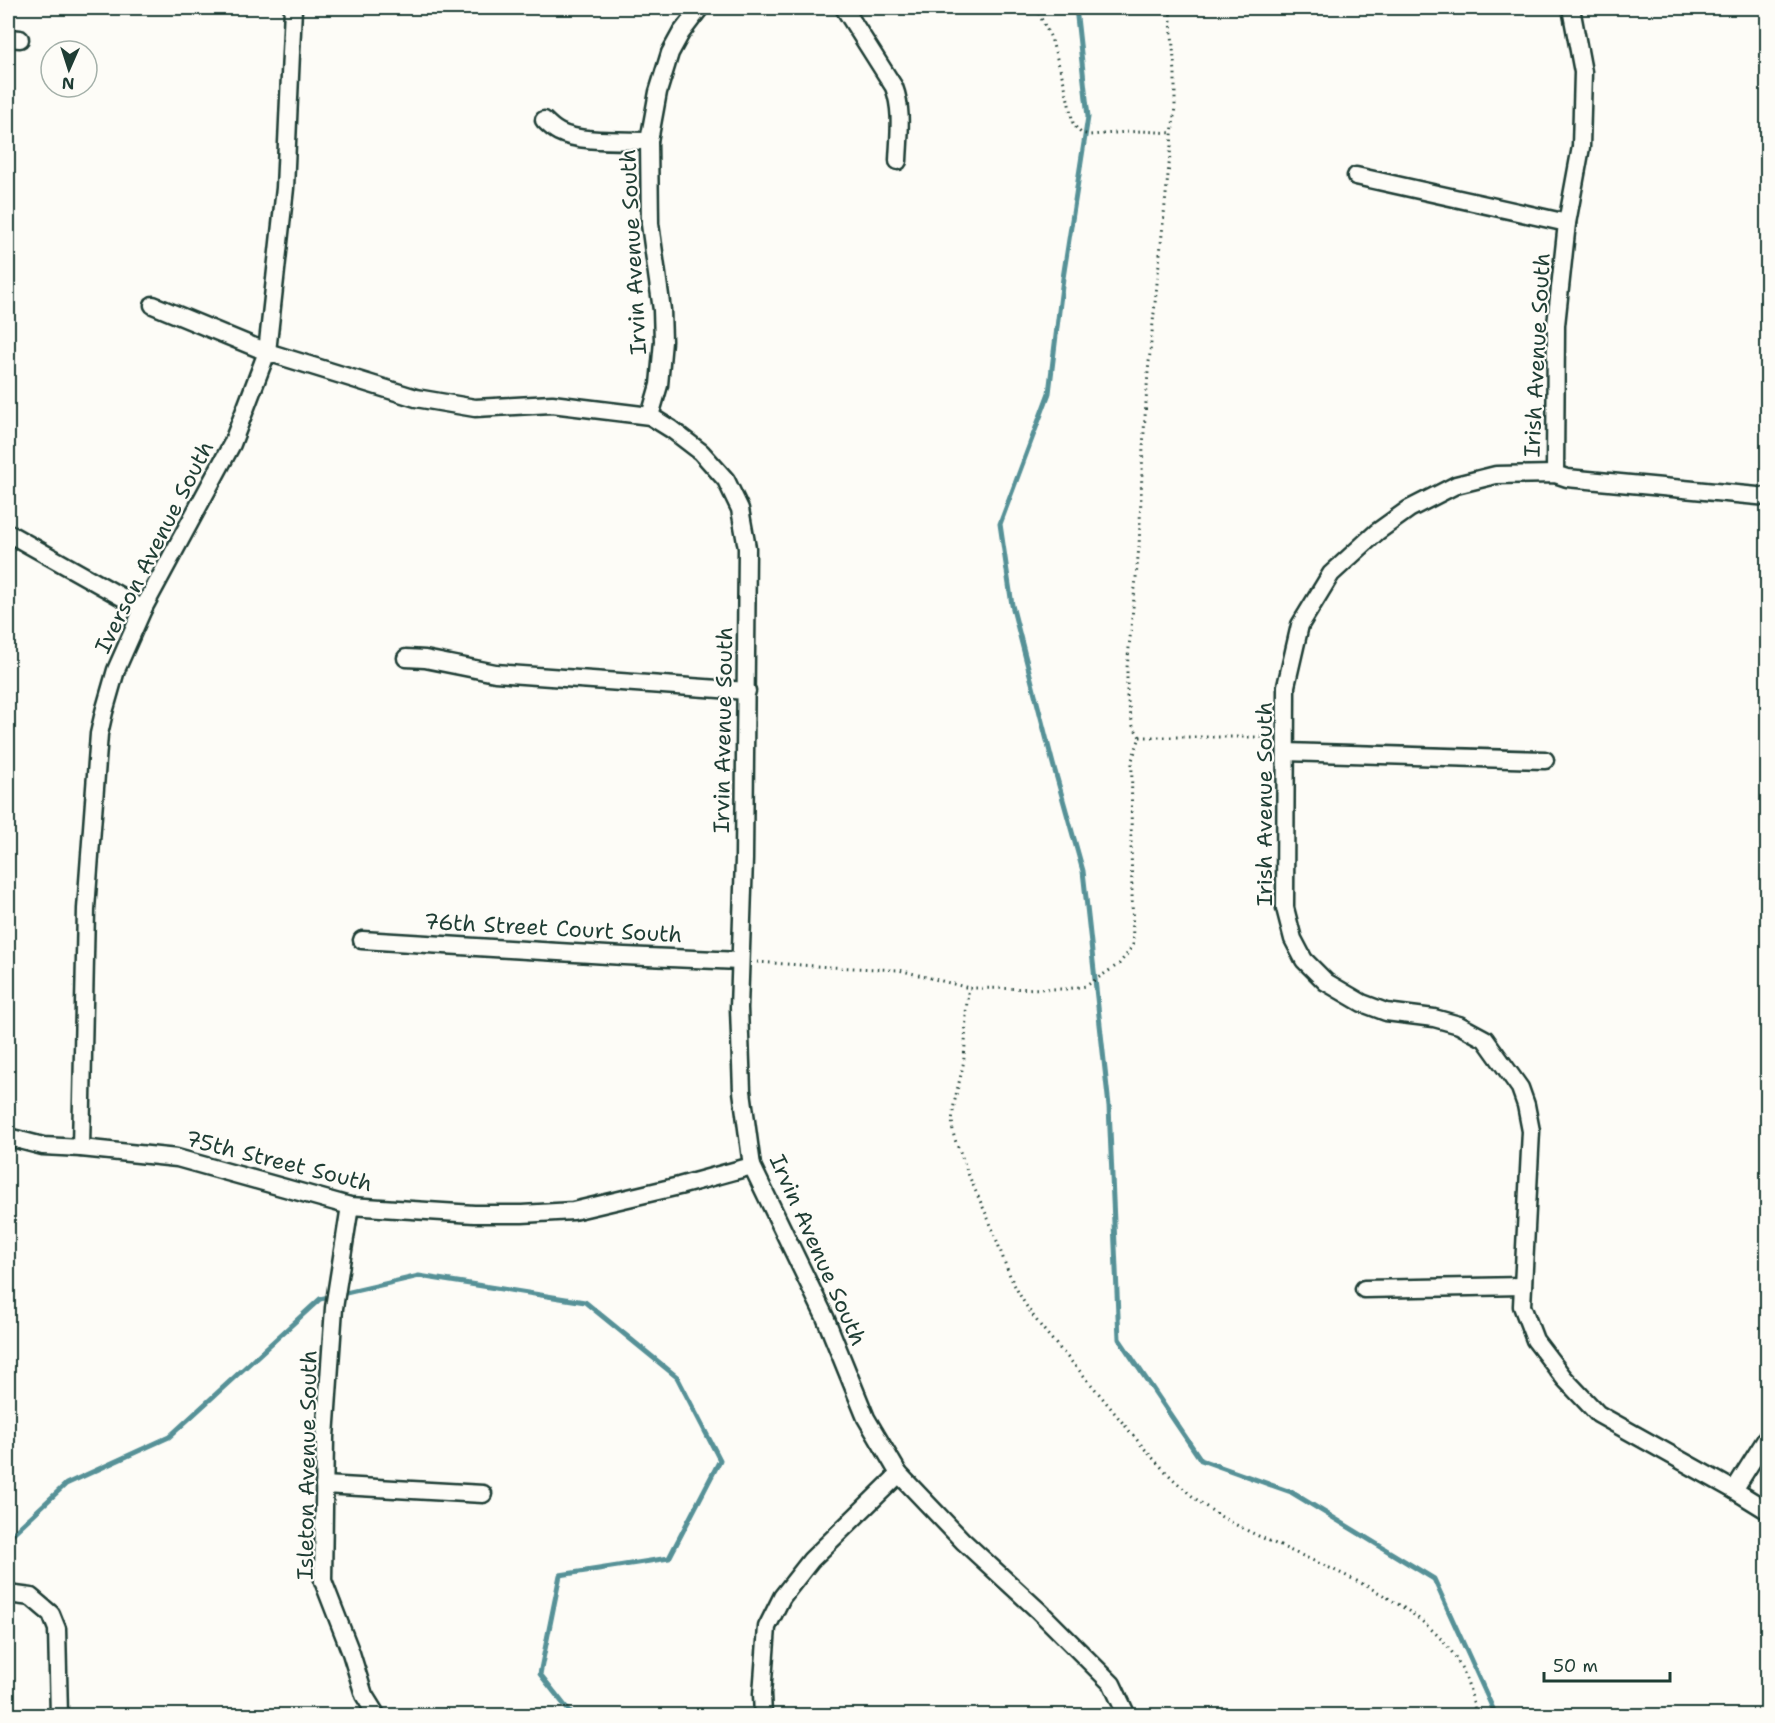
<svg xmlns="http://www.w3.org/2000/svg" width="1775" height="1723" font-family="'Shantell Sans',sans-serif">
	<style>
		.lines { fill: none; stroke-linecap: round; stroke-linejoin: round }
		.stream { stroke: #569197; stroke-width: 5 }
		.street-casing { stroke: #1f3d34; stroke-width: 21 }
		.path { stroke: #1f3d34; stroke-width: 3; stroke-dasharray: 1.5 4.5; stroke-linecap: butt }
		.street { stroke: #fdfcf7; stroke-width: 16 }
		.labels { text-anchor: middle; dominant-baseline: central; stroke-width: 4.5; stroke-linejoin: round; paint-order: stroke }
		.street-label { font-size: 22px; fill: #1f3d34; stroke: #fdfcf7 }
	</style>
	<rect width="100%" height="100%" fill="#fdfcf7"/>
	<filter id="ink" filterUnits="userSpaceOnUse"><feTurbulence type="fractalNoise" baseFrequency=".0167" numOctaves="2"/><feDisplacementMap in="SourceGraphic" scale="12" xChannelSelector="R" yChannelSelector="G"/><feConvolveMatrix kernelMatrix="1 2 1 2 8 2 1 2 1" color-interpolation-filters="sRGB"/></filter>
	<g filter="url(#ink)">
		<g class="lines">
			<!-- stream -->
			<g class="stream">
				<polyline points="1076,8 1088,117 1063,278 1049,393 1000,524 1012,605 1053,764 1083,871 1109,1106 1119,1339 1201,1460 1291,1492 1434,1579 1494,1711 1490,1716"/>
				<polyline points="8,1538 66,1484 169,1437 320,1299 419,1276 585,1302 677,1377 720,1460 669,1558 560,1575 540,1674 573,1716"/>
			</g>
			<!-- street casing -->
			<g class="street-casing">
				<g id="street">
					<path d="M844 8 894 87C903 111 899 136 898 161"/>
					<polyline points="8,38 20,39"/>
					<path d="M544 120C548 124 553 129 559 132 579 143 626 140 649 141"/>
					<polyline points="1356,176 1567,223"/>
					<polyline points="153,305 267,352 416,398 475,408 552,404 650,416 671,429 701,452 726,480 740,509 747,548 744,859 739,1008 742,1091 752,1166 825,1317 866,1418 899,1474"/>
					<polyline points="650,416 659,385 663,341 662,310 650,224 649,141 658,92 670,53 681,33 700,8"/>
					<polyline points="1555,474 1556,325 1567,223 1581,147 1583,72 1571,8"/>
					<polyline points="1768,497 1567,478 1555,474 1496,475 1456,485 1409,509 1377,532 1331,574 1300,625 1286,686 1285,908 1293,939 1304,960 1326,982 1362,1003 1386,1012 1434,1018 1459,1025 1485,1039 1520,1088 1526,1105 1531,1131 1522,1306 1535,1340 1564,1378 1598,1414 1734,1490 1768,1511"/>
					<polyline points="8,533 143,609"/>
					<polyline points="406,658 425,659 495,673 747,691"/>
					<polyline points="1286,752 1545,760"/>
					<polyline points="362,940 624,956 740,961"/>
					<polyline points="8,1137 43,1146 81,1148 177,1158 350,1206 474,1214 522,1214 573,1211 679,1186 752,1166"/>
					<polyline points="81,1148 86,909 99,734 104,712 116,670 143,609 232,444 267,352 285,188 293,8"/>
					<polyline points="350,1206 334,1308 325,1437 323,1581 351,1653 364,1695 377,1716"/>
					<polyline points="1364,1289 1523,1286"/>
					<polyline points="324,1485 483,1494"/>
					<polyline points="1734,1490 1768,1436"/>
					<polyline points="8,1594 31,1597 51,1614 57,1629 59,1716"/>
					<polyline points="763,1716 762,1694 767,1627 782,1597 811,1560 899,1474 963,1541 1039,1611 1112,1684 1127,1716"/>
				</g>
			</g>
			<!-- path -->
			<g class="path">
				<polyline points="1036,8 1051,38 1065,86 1073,123 1077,129 1081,133 1090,135 1141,131 1173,133"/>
				<path d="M1170 8 1175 73V106L1148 372 1143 447 1139 547 1127 668V697L1130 711 1133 726 1140 737 1132 760 1131 842 1133 945 1127 954 1119 964 1086 986 1066 989 969 988C964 1013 967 1039 963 1065 959 1087 950 1108 953 1131 954 1139 958 1147 961 1154 968 1176 978 1196 987 1216 998 1240 1004 1266 1016 1288 1035 1325 1064 1352 1090 1383 1129 1429 1165 1481 1217 1514 1290 1559 1423 1590 1462 1669 1469 1684 1473 1700 1476 1716"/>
				<polyline points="1140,737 1270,737"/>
				<polyline points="757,962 830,967 899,970 969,988"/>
			</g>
			<!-- street -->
			<use href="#street" class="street"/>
		</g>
	</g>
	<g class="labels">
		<!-- street labels -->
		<g class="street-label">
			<text transform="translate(633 252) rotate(-93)">Irvin Avenue South</text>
			<text transform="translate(1537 355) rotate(-87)">Irish Avenue South</text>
			<text transform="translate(154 547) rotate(-63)">Iverson Avenue South</text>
			<text transform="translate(723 730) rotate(-89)">Irvin Avenue South</text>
			<text transform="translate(1264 804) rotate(-90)">Irish Avenue South</text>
			<text transform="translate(553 928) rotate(3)">76th Street Court South</text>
			<text transform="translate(279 1161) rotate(14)">75th Street South</text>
			<text transform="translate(818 1250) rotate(66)">Irvin Avenue South</text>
			<text transform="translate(307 1465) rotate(-89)">Isleton Avenue South</text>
		</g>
	</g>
	<!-- margin -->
	<rect width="1775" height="1723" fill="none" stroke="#fdfcf7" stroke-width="30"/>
	<rect x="15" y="15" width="1745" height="1693" fill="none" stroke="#1f3d34" stroke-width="2" filter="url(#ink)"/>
	<!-- north arrow -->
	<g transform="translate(69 69) rotate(183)"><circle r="28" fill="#fdfcf7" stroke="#a4b0a9" stroke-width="1.5"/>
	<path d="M0-4.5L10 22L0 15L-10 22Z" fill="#1f3d34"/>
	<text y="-9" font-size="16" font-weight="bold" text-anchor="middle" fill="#1f3d34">N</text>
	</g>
	<!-- scale -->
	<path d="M1544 1672v9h126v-9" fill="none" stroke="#1f3d34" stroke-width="3"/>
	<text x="1553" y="1672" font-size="18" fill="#1f3d34" stroke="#fdfcf7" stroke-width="4.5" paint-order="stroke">50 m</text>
</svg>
